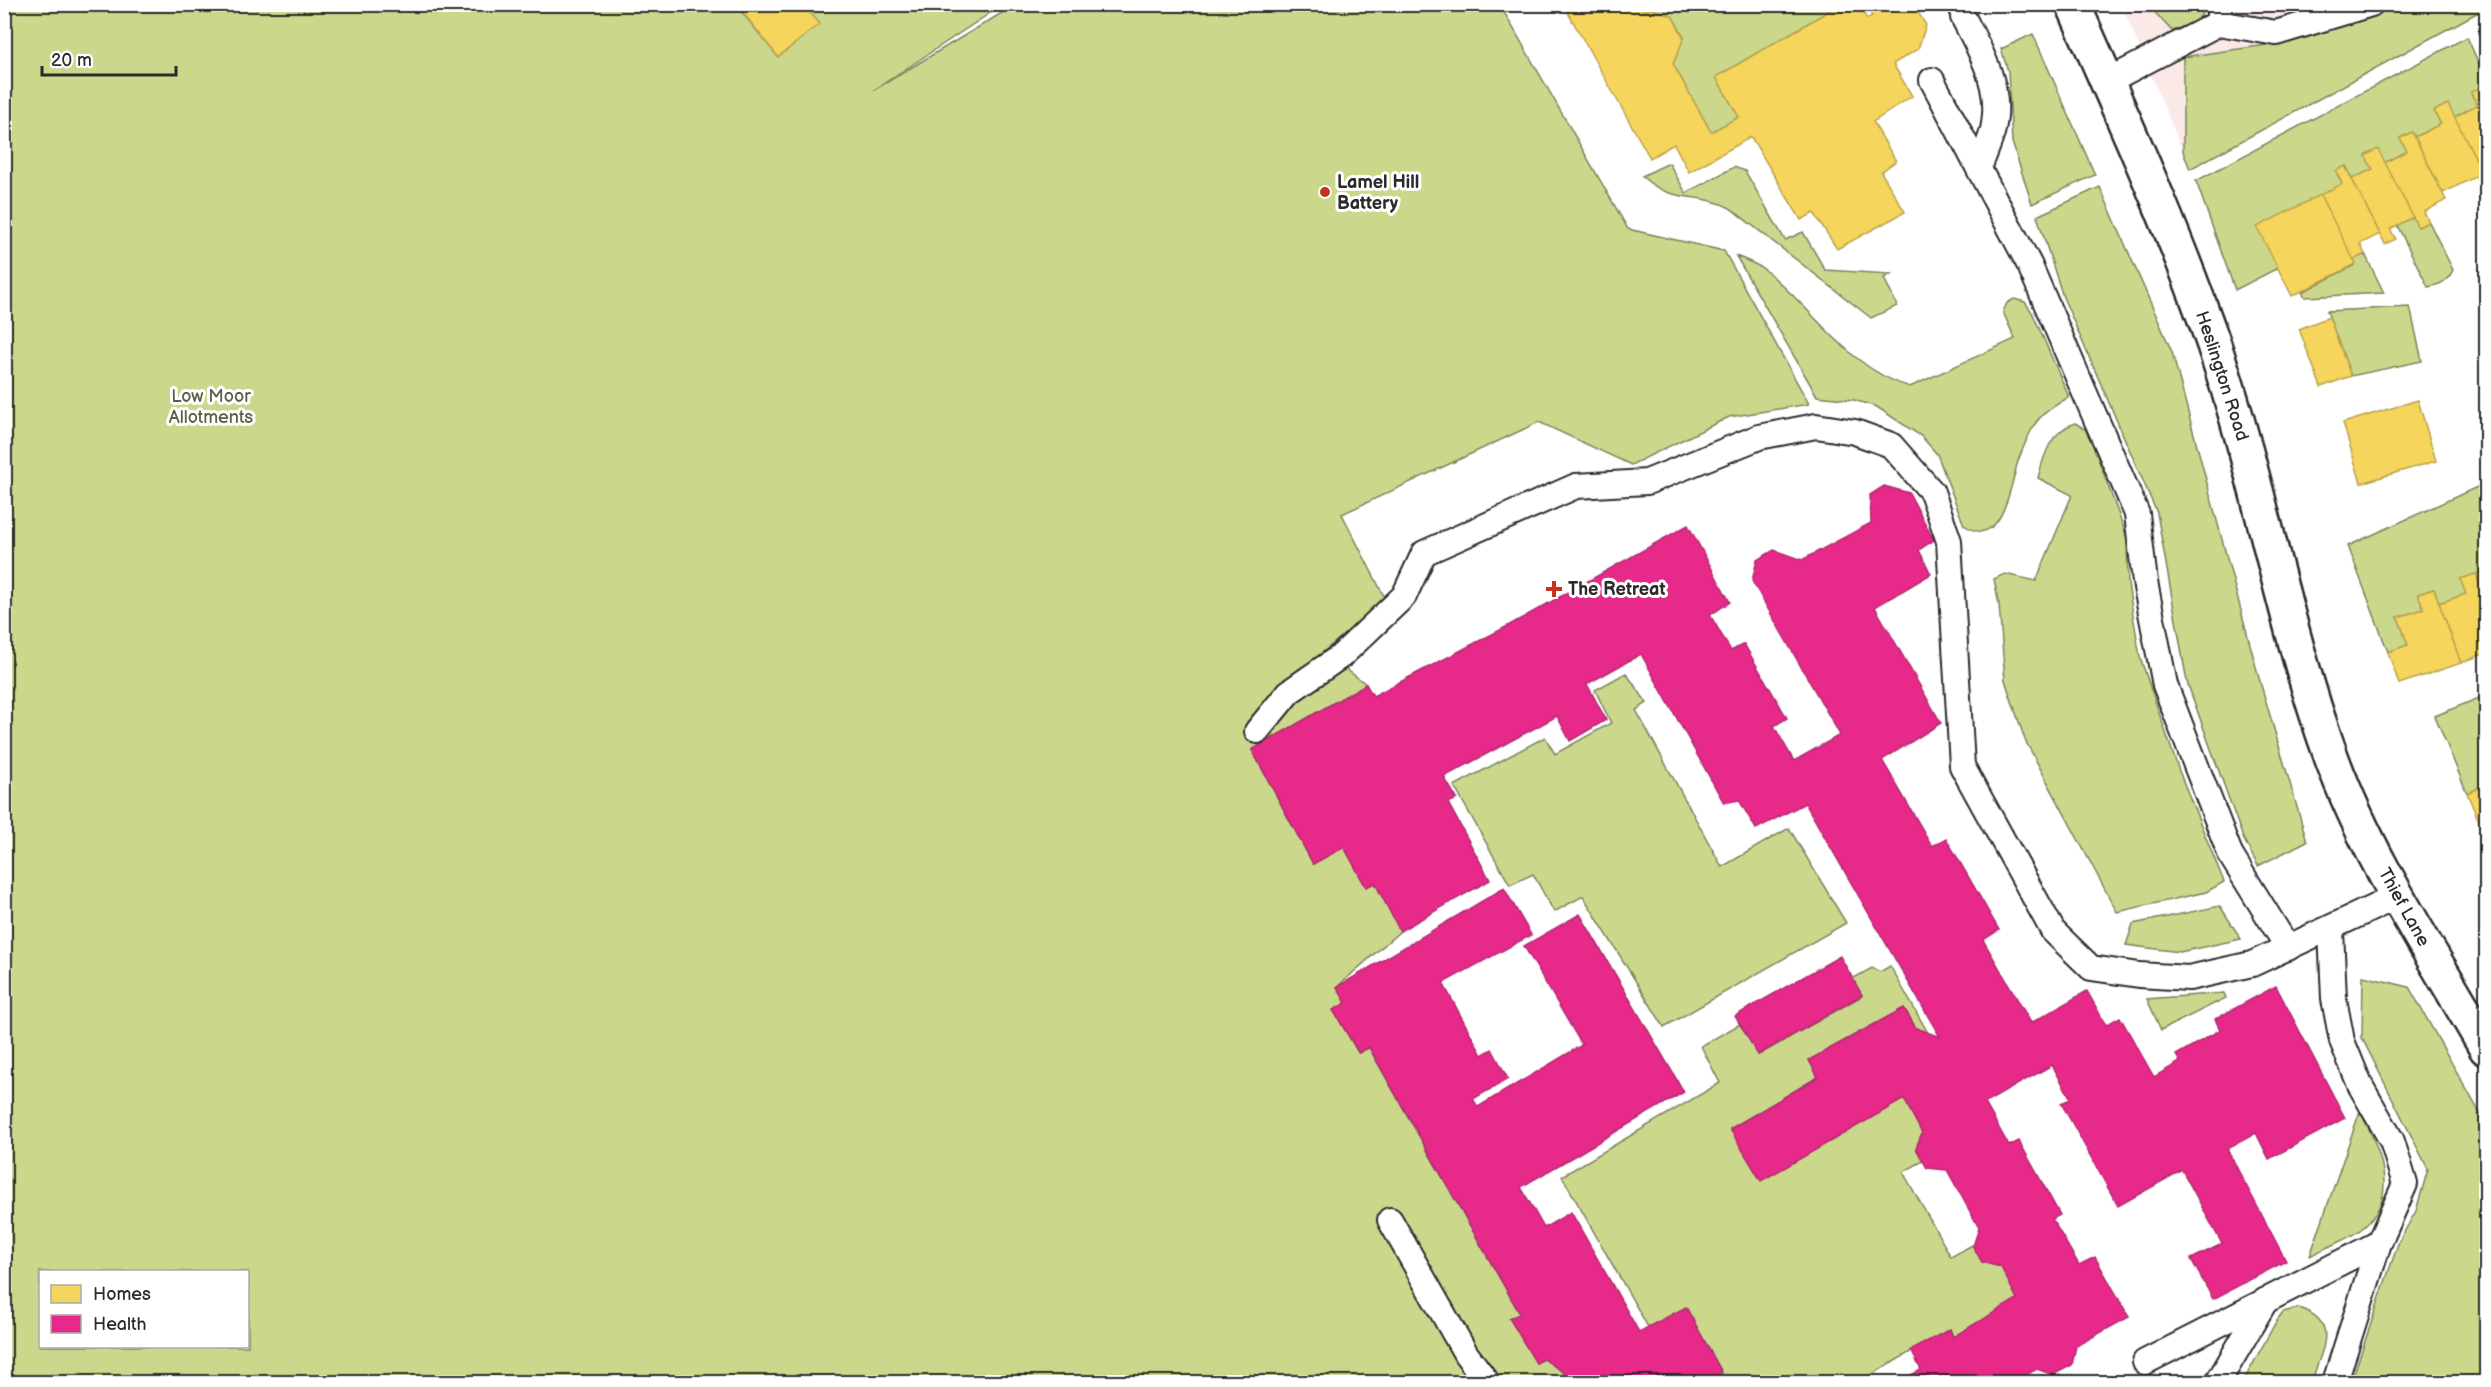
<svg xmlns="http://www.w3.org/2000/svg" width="2491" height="1387" font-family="'Balsamiq Sans',sans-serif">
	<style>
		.built { fill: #fae9e7 }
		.green { fill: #cbd88c; stroke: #7b825c; stroke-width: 1.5; fill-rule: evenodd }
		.homes { fill: #f6d55c; stroke: #b9a24d; stroke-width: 1.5 }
		.health { fill: #e7298a; stroke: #af2a6e; stroke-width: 1.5 }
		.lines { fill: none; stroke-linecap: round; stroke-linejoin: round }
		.service-casing { stroke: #2b2b2b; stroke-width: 28 }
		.tertiary-casing { stroke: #2b2b2b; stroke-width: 38 }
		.service { stroke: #fff; stroke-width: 24 }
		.tertiary { stroke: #fff; stroke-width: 33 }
		.poi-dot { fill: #c8321e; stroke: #fff; stroke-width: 2 }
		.labels { text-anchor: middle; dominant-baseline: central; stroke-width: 6; stroke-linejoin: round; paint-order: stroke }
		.poi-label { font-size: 18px; font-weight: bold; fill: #2b2b2b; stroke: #fff; text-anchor: start }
		.street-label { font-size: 18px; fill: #2b2b2b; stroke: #fff }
		.park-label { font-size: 18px; fill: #5b5f48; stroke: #fff }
	</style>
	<rect width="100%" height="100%" fill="#fff"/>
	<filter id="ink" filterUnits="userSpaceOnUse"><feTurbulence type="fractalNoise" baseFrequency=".0167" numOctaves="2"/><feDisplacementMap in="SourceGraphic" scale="12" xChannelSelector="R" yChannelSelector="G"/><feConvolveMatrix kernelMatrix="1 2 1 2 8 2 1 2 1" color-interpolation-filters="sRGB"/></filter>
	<g filter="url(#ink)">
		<!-- built -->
		<polygon class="built" points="2486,4 2486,8 2190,169 2122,5"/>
		<!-- green -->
		<g class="green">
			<path d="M4 5H736L778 57 819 24 807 9 813 5H1002L874 90 1015 5H1500L1628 229 1724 251 1809 404 1729 417 1631 465 1539 422 1342 514 1386 600 1323 652 1366 684 1252 750 1313 864 1344 847 1366 887 1375 883 1400 931 1337 987 1346 1003 1334 1011 1358 1053 1369 1048 1520 1314 1510 1318 1536 1363 1544 1359 1577 1382H5ZM40 1272H248V1346H40Z"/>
			<polygon points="1639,5 1851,5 1837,13 1834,8 1716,77 1739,117 1711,132 1673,64 1684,37 1672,16 1653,10 1643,11"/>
			<polygon points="2148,5 2207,4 2207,5 2197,21 2172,31"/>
			<polygon points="2404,5 2486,5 2486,8 2190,169 2183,151 2183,57 2274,44"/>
			<polygon points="2033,34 2095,175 2032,204 2012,142 2008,71 2001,49"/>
			<polygon points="2467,37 2486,80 2486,89 2484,85 2471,93 2477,105 2454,117 2448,104 2434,111 2441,124 2415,137 2412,132 2400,138 2407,151 2384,163 2378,150 2366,155 2373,169 2352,179 2346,166 2336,171 2342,184 2278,268 2235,290 2196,181"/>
			<path d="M1669 163 1686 193 1734 167 1745 171 1785 240 1803 232 1825 270 1891 274 1884 278 1897 306 1871 318 1730 208C1699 191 1671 205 1642 176Z"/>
			<polygon points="2100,187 2172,352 2259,678 2307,841 2258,866 2243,838 2187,682 2157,513 2063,297 2037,216"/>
			<path d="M2413 217 2418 227 2429 222 2453 270C2448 281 2440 285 2428 287L2397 225Z"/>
			<polygon points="2365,254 2384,293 2305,297 2302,292 2355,265 2353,260"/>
			<path d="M1736 256C1745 260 1757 264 1765 270 1813 308 1848 369 1910 387L2015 339 2003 312 2007 303 2014 299 2025 302 2032 312 2069 397C2053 407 2039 414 2031 431 2026 440 2022 451 2018 461 2011 484 2002 552 1964 525L1937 454 1921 436 1877 407 1854 400 1817 396Z"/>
			<polygon points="2410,307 2422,361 2351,376 2327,311"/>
			<path d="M2075 423 2085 429 2092 442 2127 537 2128 584 2140 657 2179 771 2224 882 2206 892 2117 912 2025 740 2005 680 1999 605 1994 579 2005 574 2036 581 2072 495 2038 478C2044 454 2051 431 2075 423Z"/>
			<polygon points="2486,483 2486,571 2461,579 2466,594 2439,603 2434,589 2418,594 2424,609 2398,617 2408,645 2388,652 2348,546"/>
			<polygon points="1626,673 1647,703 1636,710 1722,867 1789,828 1846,923 1664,1027 1583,896 1554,912 1533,874 1510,885 1454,786 1545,737 1555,754 1611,723 1595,690"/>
			<polygon points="2486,695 2486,785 2467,793 2435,716"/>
			<polygon points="2220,906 2241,939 2180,952 2126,945 2133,924"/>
			<polygon points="1890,966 1928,1033 1916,1028 1904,1008 1809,1060 1818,1077 1731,1128 1761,1180 1904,1099 1922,1133 1916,1148 1923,1161 1903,1172 1951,1257 1972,1245 1982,1262 2001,1267 2018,1300 1953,1337 1950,1329 1859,1382 1704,1382 1722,1372 1686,1308 1648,1327 1562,1176 1720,1083 1701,1046 1740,1024 1759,1055 1862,996 1852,979 1872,968 1880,972"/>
			<polygon points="2363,976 2409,987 2486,1124 2486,1382 2351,1382 2399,1241 2416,1211 2428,1169 2362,1038"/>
			<polygon points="2224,993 2226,998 2161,1030 2147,999"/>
			<path d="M2360 1111C2379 1148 2403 1198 2360 1230 2345 1241 2326 1247 2310 1256Z"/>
			<path d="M2299 1308C2343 1323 2319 1352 2312 1382H2243L2277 1320 2283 1312Z"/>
		</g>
		<!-- homes -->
		<g class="homes">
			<polygon points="736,4 813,4 807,9 820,24 778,57"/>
			<polygon points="1563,4 1639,4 1643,11 1653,9 1672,16 1684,38 1673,64 1711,132 1739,117 1716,77 1834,8 1837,13 1851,4 1858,4 1867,19 1872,16 1865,4 1913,4 1926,25 1918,49 1893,64 1912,96 1873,122 1896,161 1881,172 1905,212 1837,249 1814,213 1801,220 1751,137 1689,172 1674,144 1650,158"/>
			<polygon points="2484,85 2486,171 2483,173 2454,117 2477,105 2471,92"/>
			<polygon points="2448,104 2483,173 2443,193 2415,137 2441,124 2434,111"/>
			<polygon points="2412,132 2446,200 2424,212 2429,222 2418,227 2384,163 2407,151 2400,138"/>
			<polygon points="2378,149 2413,217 2390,229 2396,239 2385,244 2352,179 2373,169 2365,156"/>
			<polygon points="2345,166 2380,234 2360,244 2365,254 2353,260 2320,195 2342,184 2336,171"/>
			<polygon points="2320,195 2356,264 2292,296 2257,227"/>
			<polygon points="2329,317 2351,376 2321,387 2299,329"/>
			<polygon points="2418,400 2436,461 2361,483 2343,423"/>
			<polygon points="2486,571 2486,603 2476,574"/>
			<polygon points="2476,574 2486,603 2486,653 2461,663 2439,603 2466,594 2460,579"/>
			<polygon points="2434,589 2461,663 2399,684 2388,652 2408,645 2398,617 2424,609 2418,594"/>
			<polygon points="2486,785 2486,838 2467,793"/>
		</g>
		<!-- health -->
		<g class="health">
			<polygon points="1884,486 1909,493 1934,540 1919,550 1931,574 1875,607 1941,723 1882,760 1932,846 1946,838 1999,930 1983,940 2031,1023 2087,991 2106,1025 2120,1017 2154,1077 2180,1062 2176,1055 2220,1030 2215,1019 2276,986 2345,1118 2269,1159 2256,1133 2227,1149 2286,1261 2213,1299 2191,1259 2222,1244 2182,1170 2118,1206 2061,1103 2071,1099 2052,1065 1985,1103 2009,1146 2019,1141 2060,1215 2052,1219 2079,1265 2095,1257 2129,1317 2076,1346 2072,1365 2053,1375 2037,1369 2013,1382 1897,1382 1921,1370 1911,1350 1950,1329 1953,1337 2017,1299 2001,1267 1982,1262 1973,1246 1979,1228 1947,1170 1927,1168 1923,1161 1916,1148 1922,1133 1904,1099 1761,1181 1730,1129 1818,1077 1809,1060 1904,1008 1916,1028 1940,1037 1805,803 1756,829 1739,800 1724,803 1641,654 1587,684 1606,720 1570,741 1557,716 1444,777 1457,799 1448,803 1490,880 1400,931 1375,883 1366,887 1344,847 1313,864 1252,750 1366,684 1373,696 1506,627 1688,525 1730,602 1710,615 1731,651 1744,644 1787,718 1774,726 1794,761 1840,735 1752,581 1757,560 1774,550 1802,560 1871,523 1870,495"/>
			<polygon points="1504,888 1531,935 1443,983 1482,1055 1492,1049 1508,1079 1473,1099 1478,1107 1582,1045 1524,946 1580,914 1684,1092 1521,1187 1544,1228 1571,1212 1639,1332 1686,1307 1722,1373 1704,1382 1598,1382 1594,1375 1577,1382 1544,1359 1536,1363 1509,1318 1520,1314 1369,1047 1359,1053 1333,1010 1346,1003 1337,987"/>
			<polygon points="1840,956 1862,995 1758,1055 1735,1016"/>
		</g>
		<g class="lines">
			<!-- service casing -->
			<g class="service-casing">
				<g id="service">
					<path d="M1963 17C1980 50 2001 85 1994 124 1992 139 1984 154 1979 168"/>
					<polyline points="2219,23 2276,33 2371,4"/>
					<polyline points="1932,80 2030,266 2137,514 2145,582 2165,685 2231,856 2288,948"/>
					<polyline points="2106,82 2219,23 2219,4"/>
					<polyline points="1257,731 1289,692 1341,656 1404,596 1424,553 1576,486 1647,482 1759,437 1816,426 1855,432 1891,445 1932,492 1949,541 1962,766 2053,931 2091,968 2139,975 2189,978 2252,964 2396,897"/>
					<polyline points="1390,1220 1466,1354 1487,1382"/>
					<polyline points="2145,1362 2379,1243 2405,1184 2392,1141 2360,1085 2342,1041 2334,999 2331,929"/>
					<polyline points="2218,1382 2266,1300"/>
					<polyline points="2335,1382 2379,1243"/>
				</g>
			</g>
			<!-- tertiary casing -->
			<g class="tertiary-casing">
				<path id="tertiary" d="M2073 4C2122 116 2174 229 2214 345 2260 481 2283 624 2332 759 2370 862 2432 953 2486 1048"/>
			</g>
			<!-- service -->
			<use href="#service" class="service"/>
			<!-- tertiary -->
			<use href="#tertiary" class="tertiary"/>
		</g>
	</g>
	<!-- markers -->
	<g class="poi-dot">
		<circle cx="1325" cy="192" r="6"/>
		<path d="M1551 580h6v6h6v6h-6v6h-6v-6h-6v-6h6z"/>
	</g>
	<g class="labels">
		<!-- poi labels -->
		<g class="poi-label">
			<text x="1337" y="182">Lamel Hill<tspan x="1337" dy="21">Battery</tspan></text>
			<text x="1568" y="589">The Retreat</text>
		</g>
		<!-- street labels -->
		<g class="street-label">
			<text transform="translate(2222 376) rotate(72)">Heslington Road</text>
			<text transform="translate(2404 907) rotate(61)">Thief Lane</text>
		</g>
		<!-- park labels -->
		<g class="park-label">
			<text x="211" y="396">Low Moor<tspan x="211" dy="21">Allotments</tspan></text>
		</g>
	</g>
	<!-- margin -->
	<rect width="2491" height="1387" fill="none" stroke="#fff" stroke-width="24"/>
	<rect x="12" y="12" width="2467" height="1363" fill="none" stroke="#2b2b2b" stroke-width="2" filter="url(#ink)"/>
	<!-- legend -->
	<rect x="39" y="1270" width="210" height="78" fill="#ffffff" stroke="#aaaaaa" stroke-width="1.5"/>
	<rect x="51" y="1285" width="30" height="18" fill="#f6d55c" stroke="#aaaaaa" stroke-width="1.5"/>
	<text x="93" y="1300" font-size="18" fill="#2b2b2b">Homes</text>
	<rect x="51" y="1315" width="30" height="18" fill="#e7298a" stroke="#aaaaaa" stroke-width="1.5"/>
	<text x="93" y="1330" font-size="18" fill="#2b2b2b">Health</text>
	<!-- scale -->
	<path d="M42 66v9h134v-9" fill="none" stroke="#2b2b2b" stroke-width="3"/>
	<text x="51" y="66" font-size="18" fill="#2b2b2b" stroke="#ffffff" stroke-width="4.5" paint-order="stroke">20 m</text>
</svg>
